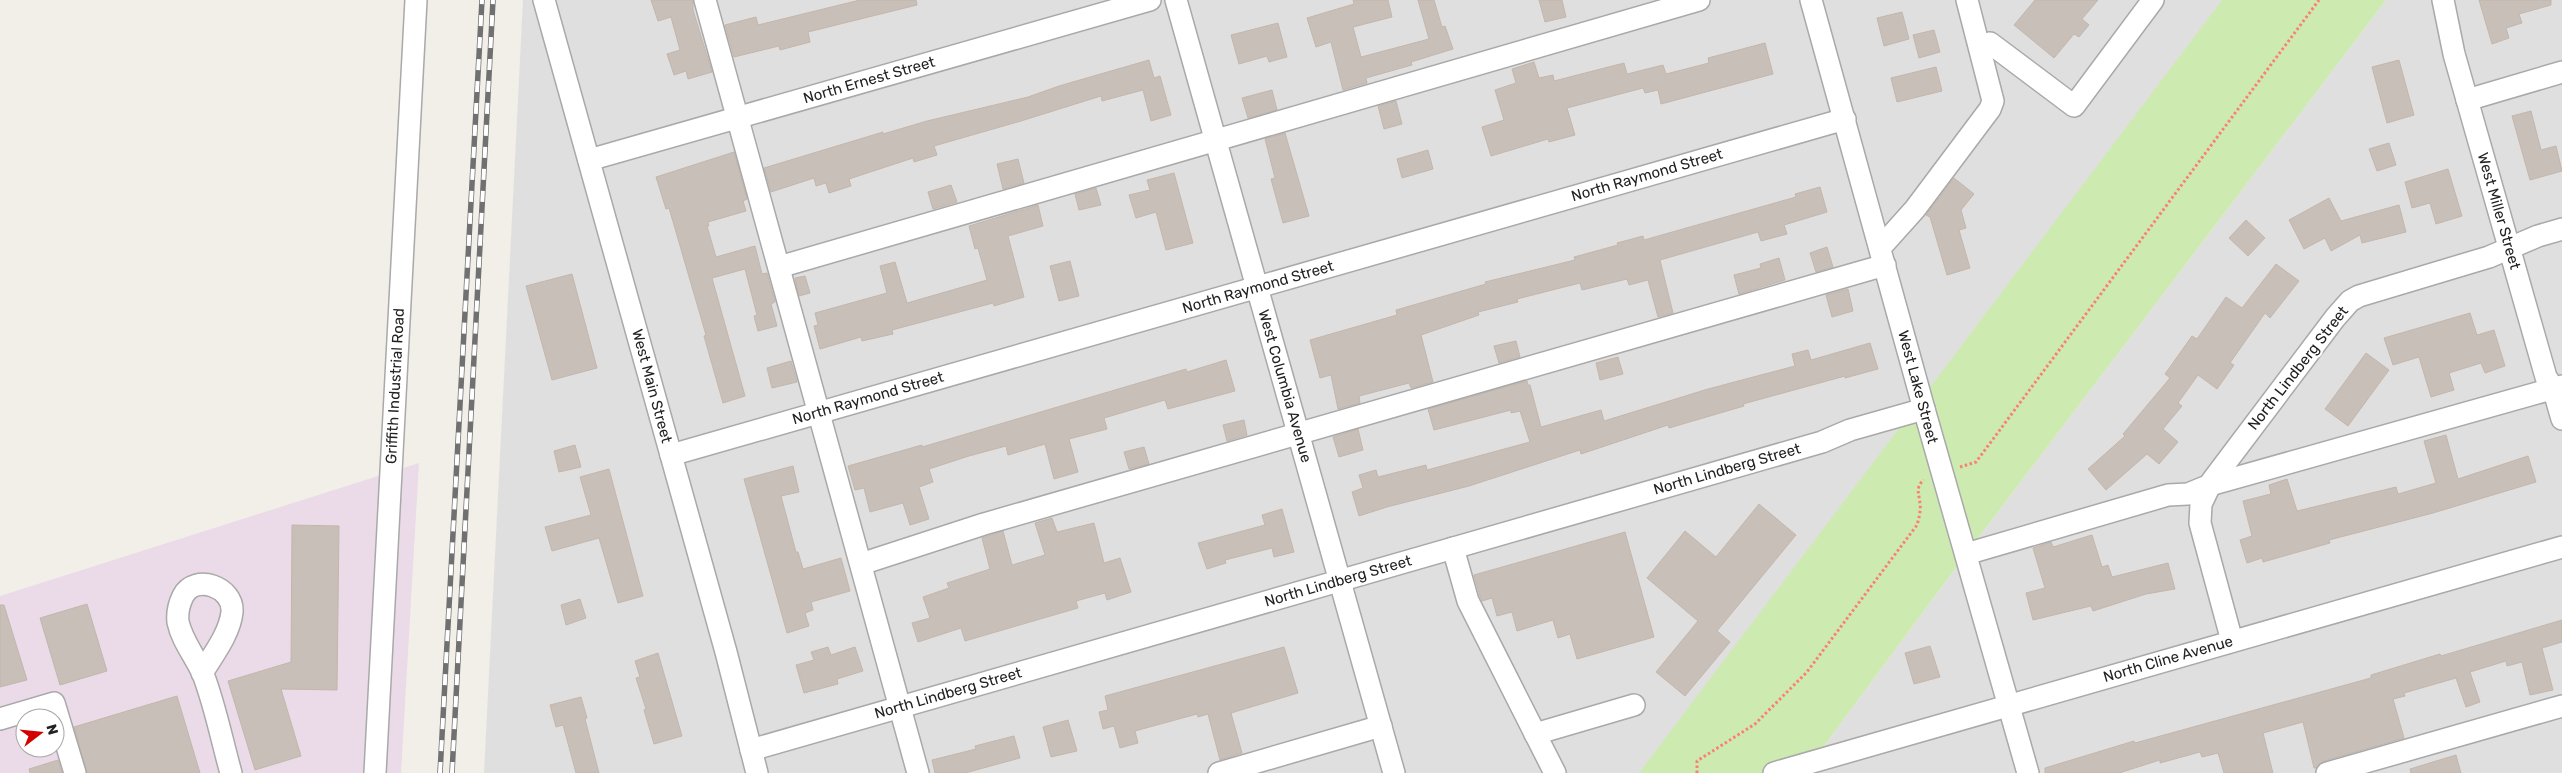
<svg xmlns="http://www.w3.org/2000/svg" width="2562" height="773" font-family="Rubik,sans-serif">
	<style>
		.residential { fill: #e0dfdf }
		.industrial { fill: #ebdbe8; fill-rule: evenodd }
		.grass { fill: #cdebb0 }
		.building { fill: #c7bfb8; stroke: #c4b6ab }
		.lines { fill: none; stroke-linecap: round; stroke-linejoin: round }
		.minor-casing { stroke: #a9a9a9; stroke-width: 24 }
		.path { stroke: #fa8072; stroke-width: 3; stroke-dasharray: 2.5 2.5; stroke-linecap: butt }
		.minor { stroke: #fff; stroke-width: 21 }
		.rail-casing { stroke: #707070; stroke-width: 5.5 }
		.rail { stroke: #fff; stroke-width: 4; stroke-dasharray: 11; stroke-linecap: butt }
		.labels { text-anchor: middle; dominant-baseline: central; stroke-width: 4.5; stroke-linejoin: round; paint-order: stroke }
		.street-label { font-size: 15px; fill: #222; stroke: #fff }
	</style>
	<rect width="100%" height="100%" fill="#f2efe9"/>
	<!-- residential -->
	<g class="residential">
		<polygon points="523,0 2229,0 1651,773 484,773"/>
		<polygon points="2386,0 2562,0 2562,773 1804,773 1966,554"/>
	</g>
	<!-- industrial -->
	<path class="industrial" d="M419 463 401 773H0V596ZM25 718H55V748H25Z"/>
	<!-- grass -->
	<polygon class="grass" points="2222,0 2386,0 1966,554 1804,773 1639,773"/>
	<!-- building -->
	<g class="building">
		<polygon points="651,0 693,0 693,10 712,72 688,79 686,71 674,75 667,54 680,50 671,17 658,21"/>
		<polygon points="860,0 916,0 917,5 808,32 810,42 780,50 779,46 734,57 725,25 756,17 758,25"/>
		<polygon points="1353,0 1388,0 1392,17 1353,27 1361,57 1429,39 1418,0 1434,0 1442,27 1445,26 1453,49 1411,62 1412,65 1366,78 1367,83 1343,90 1331,42 1316,47 1307,18 1354,4"/>
		<polygon points="1539,0 1562,0 1566,17 1545,22"/>
		<polygon points="2035,0 2098,0 2082,19 2089,25 2079,37 2074,34 2054,58 2014,25"/>
		<polygon points="2479,0 2551,0 2551,5 2519,14 2522,23 2506,28 2509,38 2492,44"/>
		<polygon points="1902,12 1909,39 1884,46 1877,18"/>
		<polygon points="1278,23 1287,57 1269,62 1267,56 1239,64 1231,35"/>
		<polygon points="1934,30 1940,52 1919,58 1913,35"/>
		<polygon points="1765,43 1773,74 1661,104 1658,90 1645,93 1643,88 1567,108 1575,135 1549,142 1548,139 1491,156 1482,127 1504,120 1495,90 1516,83 1512,69 1534,62 1539,78 1553,75 1554,81 1624,63 1627,74 1663,65 1666,74 1709,63 1708,58"/>
		<polygon points="1149,60 1154,78 1160,76 1171,115 1151,121 1143,90 1102,101 1101,96 1021,121 934,146 937,155 914,162 913,158 849,179 851,186 829,193 826,183 816,186 814,178 771,192 764,168 883,132 883,134 927,121 1028,97 1059,86"/>
		<polygon points="2399,60 2414,115 2387,123 2372,67"/>
		<polygon points="1936,67 1942,91 1897,102 1891,78"/>
		<polygon points="1272,90 1277,110 1248,118 1242,98"/>
		<polygon points="1396,101 1402,124 1384,129 1378,106"/>
		<polygon points="2531,111 2541,150 2556,146 2562,171 2530,180 2512,116"/>
		<polygon points="1285,133 1309,216 1283,223 1271,179 1275,178 1265,139"/>
		<polygon points="2389,143 2396,165 2377,171 2369,149"/>
		<polygon points="1428,150 1433,169 1402,178 1397,159"/>
		<polygon points="734,152 747,199 743,201 746,211 708,222 709,226 707,226 716,257 755,246 762,274 767,273 775,302 771,304 777,326 758,331 754,316 757,315 745,269 712,278 745,396 723,403 704,336 706,335 669,208 666,209 656,177"/>
		<polygon points="1018,159 1024,183 1003,189 997,164"/>
		<polygon points="2448,169 2462,216 2436,224 2430,203 2412,208 2405,182"/>
		<polygon points="1174,173 1193,243 1166,250 1156,212 1136,218 1129,195 1150,190 1147,180"/>
		<polygon points="1954,178 1974,194 1961,210 1966,228 1959,230 1970,268 1947,275 1930,217 1926,215"/>
		<polygon points="951,185 957,202 933,209 928,192"/>
		<polygon points="1820,187 1827,212 1784,225 1787,234 1761,241 1758,232 1660,260 1673,313 1658,317 1648,280 1629,285 1627,279 1582,290 1580,283 1517,299 1518,302 1478,312 1479,315 1421,335 1433,382 1411,388 1409,383 1359,396 1360,403 1338,409 1331,375 1320,378 1310,340 1397,315 1396,310 1486,284 1485,282 1575,260 1574,257 1618,245 1617,243 1643,236 1644,240 1796,197 1795,194"/>
		<polygon points="1096,188 1101,205 1079,210 1075,194"/>
		<polygon points="2329,198 2341,221 2399,205 2406,232 2362,243 2360,235 2331,251 2325,238 2304,249 2289,220"/>
		<polygon points="1038,205 1043,226 1008,236 1024,297 994,306 993,303 892,330 893,334 862,341 861,337 820,349 814,326 818,325 815,313 887,293 880,266 895,262 907,303 987,280 978,248 975,249 969,226"/>
		<polygon points="2246,220 2265,238 2248,256 2229,238"/>
		<polygon points="1827,247 1833,267 1816,272 1810,253"/>
		<polygon points="1779,258 1785,280 1739,294 1734,275 1761,268 1760,264"/>
		<polygon points="1070,261 1079,296 1059,301 1050,266"/>
		<polygon points="2276,264 2299,281 2270,318 2265,313 2230,363 2234,365 2217,389 2198,375 2178,403 2182,406 2163,429 2178,442 2159,464 2147,454 2106,490 2088,469 2125,436 2123,434 2170,378 2165,374 2192,336 2197,339 2226,297 2242,308"/>
		<polygon points="572,274 597,368 552,380 526,286"/>
		<polygon points="805,276 810,293 799,296 795,278"/>
		<polygon points="1848,289 1853,311 1832,317 1826,295"/>
		<polygon points="2470,313 2477,335 2494,330 2505,366 2485,373 2481,363 2449,373 2454,390 2431,397 2419,357 2393,365 2384,338"/>
		<polygon points="1516,341 1520,357 1499,363 1494,346"/>
		<polygon points="1870,343 1878,369 1845,378 1845,376 1743,404 1744,406 1669,428 1668,425 1581,454 1580,450 1469,486 1387,507 1359,516 1352,492 1363,488 1359,475 1376,470 1378,477 1426,465 1427,470 1530,442 1520,411 1511,413 1511,410 1434,430 1428,409 1527,381 1528,385 1530,385 1541,427 1601,410 1604,421 1708,389 1795,366 1792,354 1808,350 1811,360"/>
		<polygon points="2366,353 2389,370 2348,426 2325,409"/>
		<polygon points="1618,357 1623,374 1600,380 1596,363"/>
		<polygon points="1226,360 1235,391 1168,409 1165,400 1104,418 1107,429 1069,439 1078,472 1054,479 1045,444 1008,455 1006,446 969,456 929,469 933,482 919,487 929,519 910,525 903,503 870,512 864,488 855,490 848,466 922,445 922,447 1186,369 1187,372"/>
		<polygon points="791,361 797,382 772,388 767,368"/>
		<polygon points="1244,420 1247,435 1227,441 1223,425"/>
		<polygon points="1358,429 1363,450 1339,457 1333,437"/>
		<polygon points="2446,435 2458,479 2528,456 2536,482 2433,513 2329,540 2330,543 2263,562 2262,558 2247,563 2240,540 2252,536 2243,501 2271,494 2269,485 2287,479 2297,511 2396,487 2398,494 2436,483 2424,441"/>
		<polygon points="575,445 581,467 559,472 554,451"/>
		<polygon points="1144,447 1149,464 1129,469 1124,452"/>
		<polygon points="793,466 799,492 781,496 796,552 798,552 803,569 841,558 850,591 811,602 813,610 805,613 809,626 787,633 744,479"/>
		<polygon points="609,469 643,596 618,603 599,538 552,551 545,527 591,515 580,477"/>
		<polygon points="1759,504 1796,535 1717,631 1730,642 1685,696 1656,672 1698,621 1647,578 1685,531 1716,557"/>
		<polygon points="1282,509 1294,552 1274,557 1272,548 1225,560 1226,563 1207,569 1198,543 1265,525 1262,515"/>
		<polygon points="1052,518 1057,532 1094,523 1104,563 1120,558 1131,592 1107,600 1105,593 1076,601 1078,608 965,641 961,628 918,642 912,623 930,618 923,597 949,588 947,583 990,569 982,538 1003,531 1012,565 1045,555 1035,523"/>
		<polygon points="292,525 339,526 337,690 281,689 301,756 255,770 228,681 291,662"/>
		<polygon points="1625,532 1654,637 1577,659 1570,634 1558,638 1553,620 1517,631 1512,612 1497,616 1492,598 1482,601 1480,596 1474,575"/>
		<polygon points="2092,535 2102,567 2108,565 2112,577 2168,563 2175,589 2146,594 2093,611 2091,606 2033,620 2026,593 2045,588 2033,548 2051,542 2053,547"/>
		<polygon points="580,599 586,618 566,625 561,605"/>
		<polygon points="87,604 107,671 60,685 40,618"/>
		<polygon points="0,605 4,605 27,680 0,687"/>
		<polygon points="2562,620 2562,642 2542,648 2553,690 2530,695 2522,662 2507,666 2506,661 2470,672 2480,702 2466,707 2456,678 2404,693 2405,696 2393,699 2404,738 2324,761 2316,768 2314,768 2303,722 2263,733 2273,773 2224,773 2218,753 2202,757 2200,752 2160,763 2160,760 2119,773 2045,773 2045,768 2134,741 2135,743 2371,678 2371,675 2440,654 2441,656"/>
		<polygon points="1930,646 1940,677 1914,684 1905,653"/>
		<polygon points="828,647 831,655 855,647 863,671 837,679 838,684 804,693 796,665 814,660 811,652"/>
		<polygon points="1284,647 1298,693 1231,713 1242,753 1220,760 1208,714 1198,717 1197,714 1135,731 1138,743 1120,748 1114,726 1103,729 1099,712 1108,710 1105,696"/>
		<polygon points="658,653 682,736 654,744 644,710 646,709 636,678 640,677 635,661"/>
		<polygon points="177,696 200,773 87,773 74,727"/>
		<polygon points="581,697 587,718 585,719 599,773 576,773 563,725 556,727 550,705"/>
		<polygon points="1068,720 1077,751 1051,757 1043,727"/>
		<polygon points="1014,736 1020,758 965,773 935,773 932,760 976,749 975,746"/>
		<polygon points="2456,755 2461,773 2411,773 2410,769"/>
		<polygon points="58,760 62,773 30,773 29,769"/>
	</g>
	<g class="lines">
		<!-- minor casing -->
		<g class="minor-casing">
			<g id="minor">
				<polyline points="544,0 726,652 757,773"/>
				<polyline points="705,0 918,773"/>
				<polyline points="1176,0 1394,773"/>
				<polyline points="1811,0 1924,409 2028,773"/>
				<polyline points="2443,0 2454,54 2546,377 2553,388 2562,419"/>
				<polyline points="1990,43 2074,106 2153,0"/>
				<polyline points="2467,100 2562,72"/>
				<polyline points="589,160 1150,0"/>
				<polyline points="1880,248 1915,209 1990,109 1993,101 1967,0"/>
				<polyline points="779,267 1699,0"/>
				<polyline points="671,455 1845,119"/>
				<polyline points="1453,548 1468,601 1555,773"/>
				<polyline points="1966,554 2168,495 2188,494 2210,485 2562,386"/>
				<polyline points="861,564 984,524 1885,265"/>
				<polyline points="2232,641 2200,523 2201,504 2212,481 2335,318 2350,301 2359,296 2489,257 2538,236 2562,229"/>
				<path d="M202 673C213 655 230 633 232 612 234 587 195 573 183 596 179 604 177 613 178 622 182 641 195 656 203 674 215 705 222 741 231 773"/>
				<polyline points="0,719 54,703 75,773"/>
				<polyline points="1535,734 1634,705"/>
				<polyline points="751,750 1822,442 1850,430 1924,409"/>
				<polyline points="375,773 416,0"/>
				<polyline points="1219,773 1381,726"/>
				<polyline points="1774,773 2562,547"/>
				<polyline points="2327,773 2562,706"/>
			</g>
		</g>
		<!-- path -->
		<g class="path">
			<polyline points="1960,467 1976,462 2319,0"/>
			<path d="M1697 773V761L1755 724 1807 672 1917 525C1919 518 1921 510 1920 503 1919 494 1915 487 1924 480"/>
		</g>
		<!-- minor -->
		<use href="#minor" class="minor"/>
		<!-- rail casing -->
		<g class="rail-casing">
			<g id="rail">
				<polyline points="440,773 482,0"/>
				<polyline points="452,773 493,0"/>
			</g>
		</g>
		<!-- rail -->
		<use href="#rail" class="rail"/>
	</g>
	<g class="labels">
		<!-- street labels -->
		<g class="street-label">
			<text transform="translate(869 80) rotate(-16)">North Ernest Street</text>
			<text transform="translate(1647 175) rotate(-16)">North Raymond Street</text>
			<text transform="translate(2499 211) rotate(74)">West Miller Street</text>
			<text transform="translate(1258 287) rotate(-16)">North Raymond Street</text>
			<text transform="translate(2298 368) rotate(-52)">North Lindberg Street</text>
			<text transform="translate(395 386) rotate(-87)">Griffith Industrial Road</text>
			<text transform="translate(652 386) rotate(75)">West Main Street</text>
			<text transform="translate(1285 386) rotate(74)">West Columbia Avenue</text>
			<text transform="translate(1918 387) rotate(75)">West Lake Street</text>
			<text transform="translate(868 398) rotate(-16)">North Raymond Street</text>
			<text transform="translate(1727 469) rotate(-16)">North Lindberg Street</text>
			<text transform="translate(1338 581) rotate(-16)">North Lindberg Street</text>
			<text transform="translate(2168 659) rotate(-16)">North Cline Avenue</text>
			<text transform="translate(948 693) rotate(-16)">North Lindberg Street</text>
		</g>
	</g>
	<!-- north arrow -->
	<g transform="translate(40 733) rotate(74)"><circle r="24" fill="#ffffff" stroke="#a7a7a7"/>
	<path d="M0-4L9 19L0 12L-9 19Z" fill="#d40000"/>
	<text y="-8" font-size="14" font-weight="bold" text-anchor="middle" fill="#222222">N</text>
	</g>
</svg>
